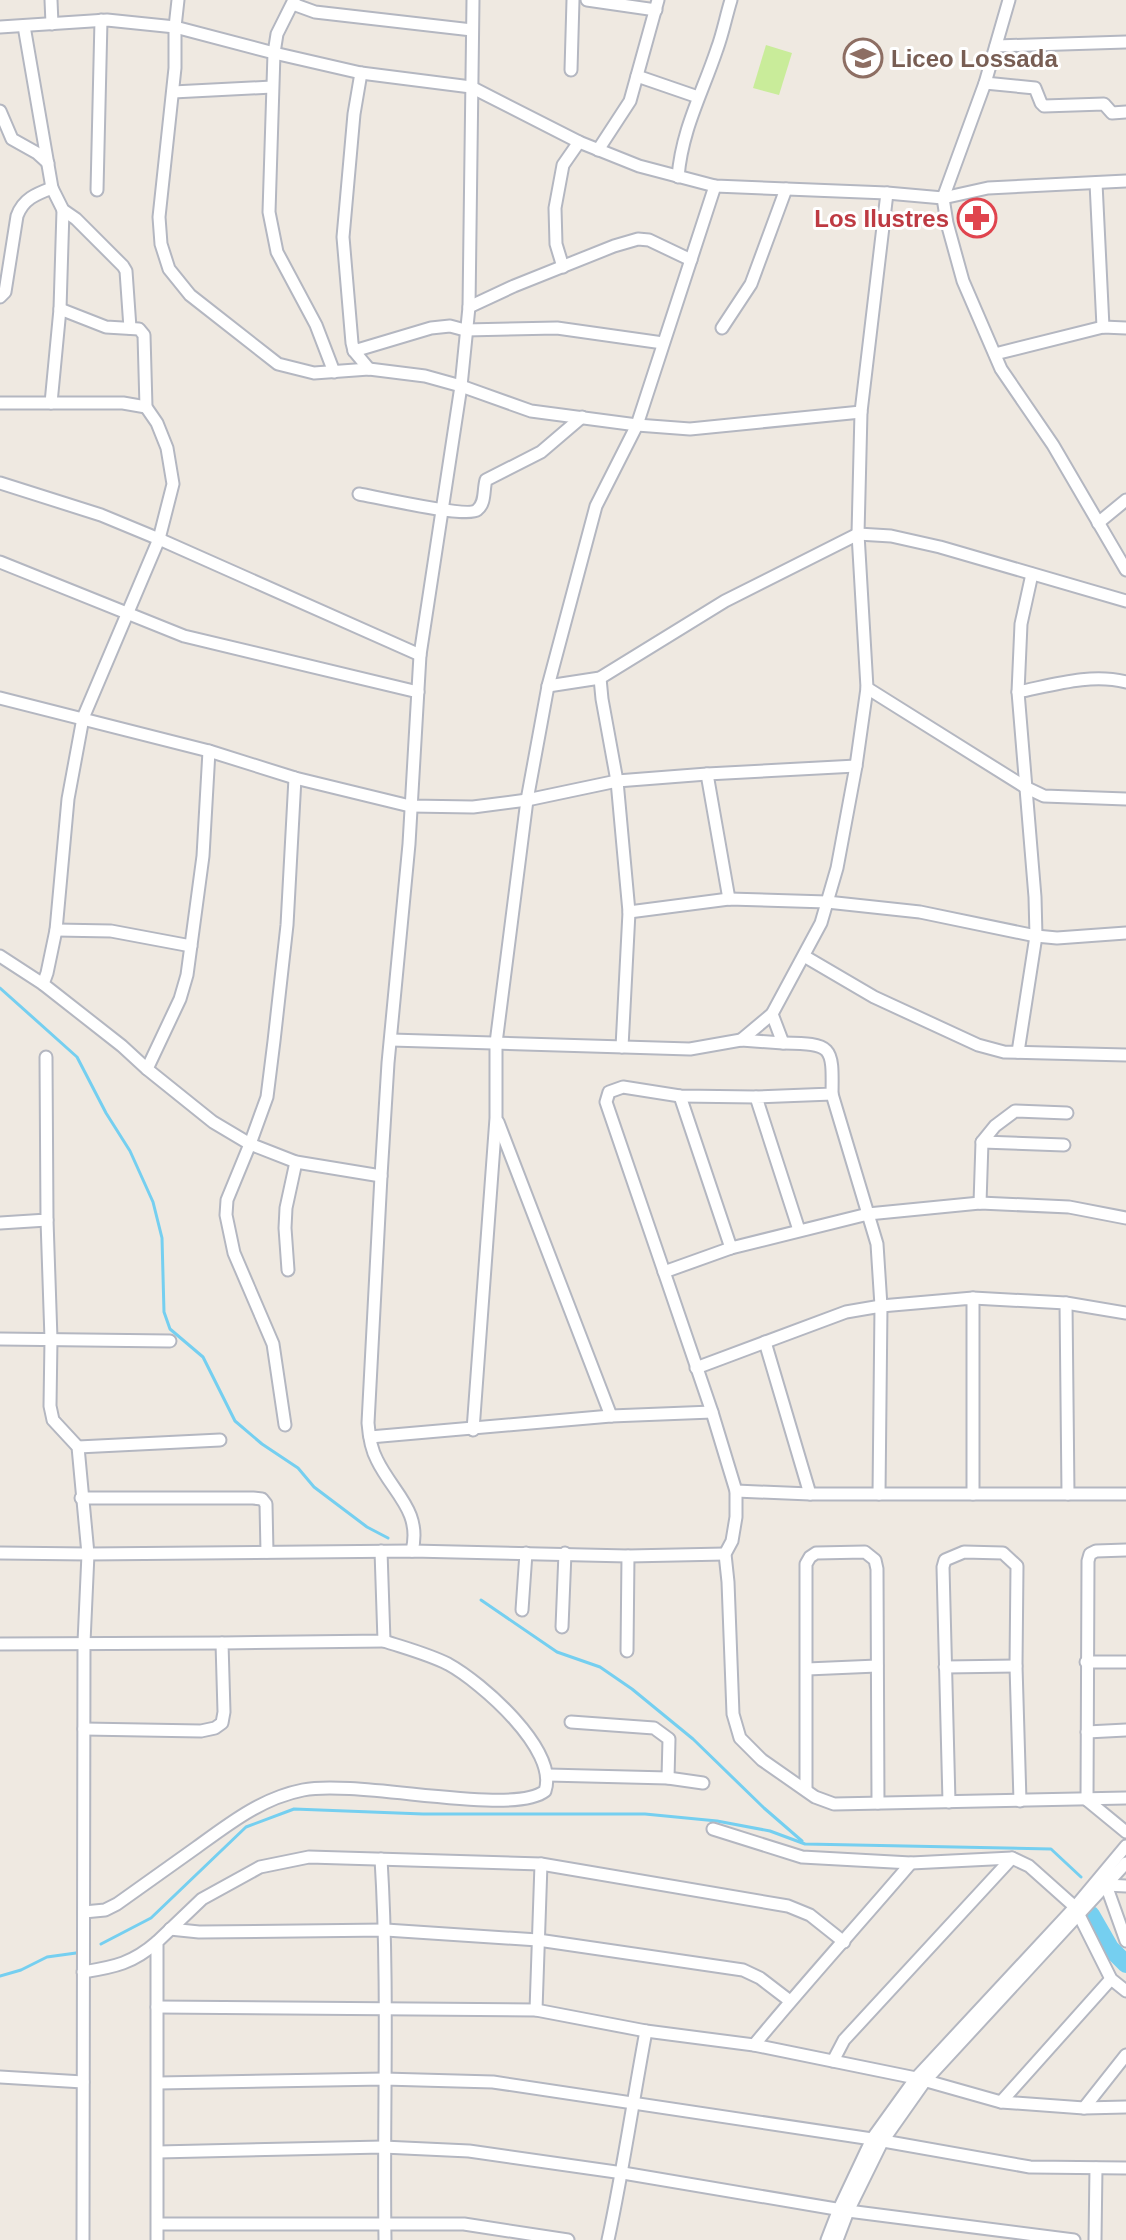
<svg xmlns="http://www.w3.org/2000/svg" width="1126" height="2240" font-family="Helvetica,sans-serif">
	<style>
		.pitch { fill: #c9ec9a }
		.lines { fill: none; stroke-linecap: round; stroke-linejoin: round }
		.stream { stroke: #75cff0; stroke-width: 3 }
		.river { stroke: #75cff0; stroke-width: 18 }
		.minor-casing { stroke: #b4b7c1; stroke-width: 15 }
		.minor { stroke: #fff; stroke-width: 11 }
		.labels { text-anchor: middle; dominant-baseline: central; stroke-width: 6; stroke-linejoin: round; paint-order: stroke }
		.education-label { font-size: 24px; font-weight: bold; fill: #785e54; stroke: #fff; text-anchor: start }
		.health-label { font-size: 24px; font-weight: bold; fill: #be3a42; stroke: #fff; text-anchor: end }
	</style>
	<rect width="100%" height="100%" fill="#efe9e1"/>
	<!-- pitch -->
	<polygon class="pitch" points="766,45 792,53 779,95 753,88"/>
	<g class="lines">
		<!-- stream -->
		<g class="stream">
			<polyline points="0,988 77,1057 106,1113 130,1151 153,1202 162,1238 164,1312 170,1329 203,1357 235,1421 262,1444 298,1468 314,1487 367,1527 388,1538"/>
			<polyline points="481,1600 557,1652 600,1667 632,1689 693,1739 764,1808 802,1841"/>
			<polyline points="101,1944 151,1918 246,1827 294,1809 423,1814 645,1814 717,1821 770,1831 805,1844 1051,1849 1081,1877"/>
			<polyline points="0,1976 21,1970 47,1957 76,1953"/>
		</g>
		<!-- river -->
		<polyline class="river" points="1091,1915 1110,1948 1126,1964"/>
		<!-- minor casing -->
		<g class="minor-casing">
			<g id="minor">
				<polyline points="51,0 52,24"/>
				<polyline points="178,0 175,27 175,68 159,217 161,244 169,269 190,295 278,364 314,373 369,369 425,376 461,386 531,411 637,425 690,429 861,412"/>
				<polyline points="294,0 277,34 274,53 269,212 277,252 316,325 334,372"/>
				<polyline points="587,0 656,10"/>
				<polyline points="1009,0 985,83 943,198 947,223 963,281 1001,369 1053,445 1126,570"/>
				<polyline points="293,4 315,12 472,30"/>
				<polyline points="24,26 52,188 63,210 76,219 123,266 126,271 130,328"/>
				<polyline points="0,27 107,20 175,27 274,53 361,73 471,87 579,142 639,166 715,186 887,193 943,198 988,188 1126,181"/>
				<polyline points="996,46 1126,42"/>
				<polyline points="571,70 573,0"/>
				<polyline points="361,73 354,114 343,237 352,343 354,351 369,369"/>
				<polyline points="637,76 698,97"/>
				<polyline points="985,83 1035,88 1041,103 1044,106 1104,104 1112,113 1126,112"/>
				<polyline points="173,92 272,87"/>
				<polyline points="0,111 12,139 37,153 48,163"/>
				<polyline points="598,150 630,101 658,0"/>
				<path d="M678 177C682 129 702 94 717 49 723 33 726 16 731 0"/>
				<polyline points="1096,183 1103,327"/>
				<polyline points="97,190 101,20"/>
				<polyline points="563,267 556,244 555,208 563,165 579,142"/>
				<path d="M0 297 5 292 17 216C23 199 36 194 52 188"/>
				<polyline points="469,307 514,286 614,246 638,239 649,240 691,260"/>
				<polyline points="60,309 106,327 139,329 144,335 146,407 157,423 167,448 173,484 159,539 83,718 68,799 56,930 47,973 43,984 122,1046 147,1069"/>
				<polyline points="722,328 751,284 786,189"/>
				<polyline points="354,351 431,328 450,326 465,330 557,328 663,343"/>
				<polyline points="995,354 1103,327 1126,328"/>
				<polyline points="0,403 123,403 146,407"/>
				<polyline points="51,403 60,309 63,210"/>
				<polyline points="0,483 101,515 159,539 420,655"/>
				<path d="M359 494C376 497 467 518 477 510 486 503 483 490 486 480L541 452 582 417"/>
				<polyline points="1098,523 1126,500"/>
				<polyline points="0,562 184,636 418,692"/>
				<polyline points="600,678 602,699 617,781 629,912 622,1047"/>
				<polyline points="548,686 600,678 725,601 858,534 891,536 940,547 1126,601"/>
				<polyline points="867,688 1025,787 1044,796 1126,799"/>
				<path d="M1018 692C1053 685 1091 673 1126 682"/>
				<polyline points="0,698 209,751 295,778 410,806 473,807 527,800 617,781 707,774 856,766"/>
				<polyline points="209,751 203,856 187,975 180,999 147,1069 213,1122 250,1144 227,1200 226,1215 234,1253 273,1344 285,1425"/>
				<polyline points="707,774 729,899"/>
				<polyline points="295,778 287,925 274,1041 267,1097 250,1144 296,1162 381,1176"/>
				<polyline points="629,912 729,899 827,902 920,912 1036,936 1057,938 1126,933"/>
				<polyline points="56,930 111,931 191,946"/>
				<polyline points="0,956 43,984"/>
				<polyline points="804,956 874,997 978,1045 1004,1052 1126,1055"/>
				<polyline points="391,1040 690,1049 741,1040 783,1043 772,1014"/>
				<polyline points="741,1040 772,1014 821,923 837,868 856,766 867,688 858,534 861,412 887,193"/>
				<path d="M783 1043C832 1044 833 1045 832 1094L756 1097 799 1230"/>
				<polyline points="1018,1052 1036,936 1035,897 1018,692 1021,624 1032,574"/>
				<polyline points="832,1094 868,1214 980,1203 1069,1207 1126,1218"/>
				<polyline points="680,1096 731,1248 868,1214 877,1244 881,1306 973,1298 973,1494"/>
				<polyline points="756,1097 680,1096 623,1087 609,1092 606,1102 712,1412 736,1491 736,1517 732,1541 725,1554 728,1582 733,1714 740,1738 762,1760 815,1797 834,1804 1126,1798"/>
				<polyline points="498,1122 611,1416"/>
				<polyline points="982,1142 1064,1145"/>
				<polyline points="980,1203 982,1142 995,1126 1015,1111 1067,1113"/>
				<polyline points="47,1220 51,1339 50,1406 53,1420 78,1447 88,1554 84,1642 83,2240"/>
				<polyline points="0,1223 47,1220 46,1057"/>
				<polyline points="288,1270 285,1228 286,1208 296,1162"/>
				<polyline points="664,1272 731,1248"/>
				<polyline points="973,1298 1066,1303 1068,1494"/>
				<polyline points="1066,1303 1126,1313"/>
				<polyline points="0,1339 170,1341"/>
				<polyline points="765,1342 810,1494"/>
				<polyline points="696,1368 846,1312 881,1306 879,1494"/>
				<polyline points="473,1430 496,1118 496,1043 527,800 548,686 596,506 637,425 715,186"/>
				<polyline points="370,1437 611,1416 712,1412"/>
				<polyline points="78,1447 220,1440"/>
				<polyline points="736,1491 810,1494 1126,1494"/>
				<polyline points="81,1498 253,1498 262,1499 266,1504 267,1552"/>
				<path d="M412 1551C422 1511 393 1493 377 1460 371 1449 369 1436 368 1423L381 1176 388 1063 409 844 420 655 461 386 469 307 473 0"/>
				<polyline points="0,1553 88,1554 412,1551 628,1556 725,1554"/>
				<polyline points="522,1610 526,1553"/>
				<polyline points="562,1627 565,1553"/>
				<polyline points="0,1644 222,1643"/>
				<polyline points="627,1651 628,1556"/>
				<polyline points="1086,1662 1126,1662"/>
				<polyline points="945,1667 1016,1666"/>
				<polyline points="807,1669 877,1666"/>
				<polyline points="571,1722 654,1728 669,1739 668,1778"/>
				<polyline points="84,1729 201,1731 215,1728 222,1723 224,1712 222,1643 384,1641 381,1551"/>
				<polyline points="1087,1732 1126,1730"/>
				<polyline points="548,1775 668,1778 703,1783"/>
				<polyline points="806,1790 806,1564 810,1557 816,1553 865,1552 875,1560 877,1569 878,1803"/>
				<polyline points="1087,1800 1088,1561 1090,1554 1096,1551 1126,1550"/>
				<polyline points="1087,1800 1126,1832"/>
				<polyline points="949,1802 943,1567 945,1560 964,1552 1003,1553 1017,1566 1016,1666 1020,1801"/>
				<polyline points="713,1829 802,1857 911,1863 1012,1858 1029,1866 1075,1907 1111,1979 1126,1991"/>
				<path d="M381 1859C389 1986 383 2113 385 2240"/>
				<polyline points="1102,1882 1106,1885 1126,1941"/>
				<polyline points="1106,1885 1126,1886"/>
				<path d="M84 1912 105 1910 117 1904C144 1885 170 1866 197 1847 230 1823 262 1798 303 1790 358 1779 512 1817 545 1791 559 1750 481 1682 448 1664 428 1654 405 1648 384 1641"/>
				<polyline points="170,1929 199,1932 386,1930 538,1940 743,1970 760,1978 790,2001"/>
				<path d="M83 1972C115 1967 133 1963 157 1942"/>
				<polyline points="157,2007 536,2010 646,2031 754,2045 916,2078 1001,2102 1084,2108 1126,2107"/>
				<polyline points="536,2010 541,1864"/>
				<path d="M754 2045C805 1983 859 1924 911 1863"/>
				<polyline points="833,2061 844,2040 1012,1858"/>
				<polyline points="0,2077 83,2082"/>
				<polyline points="158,2083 384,2079 493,2082 872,2139 1030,2167 1126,2168"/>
				<polyline points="1001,2102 1111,1979"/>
				<polyline points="1084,2108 1126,2055"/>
				<polyline points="158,2152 383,2147 469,2151 623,2173 848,2211 1074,2240"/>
				<polyline points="158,2224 464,2224 568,2240"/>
				<polyline points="157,2240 157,1942 202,1899 260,1867 309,1857 541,1864 788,1906 810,1915 844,1942"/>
				<path d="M608 2240C623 2171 633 2100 646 2031"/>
				<polyline points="827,2240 839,2209 872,2139 916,2078 1075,1907 1126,1846"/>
				<polyline points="837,2240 848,2211 882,2142 925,2081 1126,1863"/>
				<polyline points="1095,2240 1096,2168"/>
			</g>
		</g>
		<!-- minor -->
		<use href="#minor" class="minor"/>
	</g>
	<!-- icons -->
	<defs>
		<g id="school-ring" transform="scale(2)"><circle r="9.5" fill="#fff" stroke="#8d6e63" stroke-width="1.5"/><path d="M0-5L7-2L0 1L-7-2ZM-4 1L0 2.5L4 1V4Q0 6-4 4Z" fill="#8d6e63"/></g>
		<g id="pharmacy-ring" transform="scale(2)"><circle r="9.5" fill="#fff" stroke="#e0444e" stroke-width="1.5"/><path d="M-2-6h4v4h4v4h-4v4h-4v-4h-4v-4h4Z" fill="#e0444e"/></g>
	</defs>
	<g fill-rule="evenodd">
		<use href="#school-ring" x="863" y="58"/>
		<use href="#pharmacy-ring" x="977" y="218"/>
	</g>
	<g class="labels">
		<!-- education labels -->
		<g class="education-label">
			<text x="891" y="58">Liceo Lossada</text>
		</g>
		<!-- health labels -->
		<g class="health-label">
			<text x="949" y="218">Los Ilustres</text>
		</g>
	</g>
</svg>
